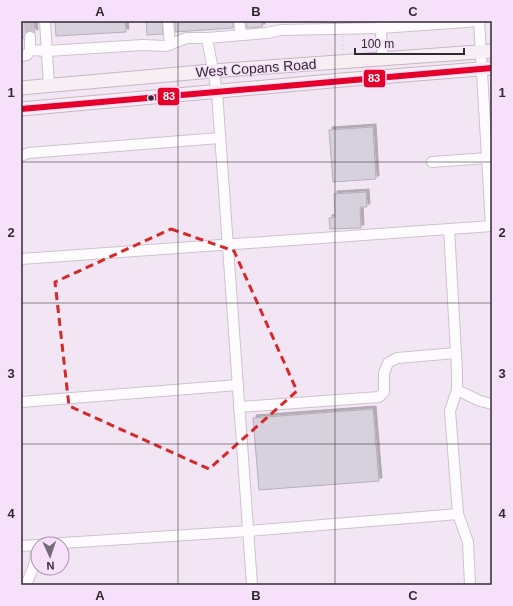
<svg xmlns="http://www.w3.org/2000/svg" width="513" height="606" font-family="Helvetica,sans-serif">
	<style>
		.building { fill: #d7d1dd; stroke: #b5b0bb; filter: url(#shadow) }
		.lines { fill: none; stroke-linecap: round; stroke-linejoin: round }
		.minor-tunnel { stroke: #ccc0cd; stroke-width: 10; stroke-dasharray: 10 5; stroke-linecap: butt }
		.minor-casing { stroke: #cdc3ce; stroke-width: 12 }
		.major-casing { stroke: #c7b7c1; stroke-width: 15 }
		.path { stroke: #dfdce0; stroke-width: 1.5; stroke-dasharray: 2 2; stroke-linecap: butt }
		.minor { stroke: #fdfbfd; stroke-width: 10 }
		.major { stroke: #f7eff4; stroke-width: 13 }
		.bus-1-casing { stroke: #f7e0fa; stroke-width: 9 }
		.bus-1 { stroke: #e4002b; stroke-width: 6 }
		.marked { fill: none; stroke: #d62828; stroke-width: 3; stroke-dasharray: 8 5; stroke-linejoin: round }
		.grid { fill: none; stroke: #312932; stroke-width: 1; stroke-opacity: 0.55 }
		.bus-dot { fill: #312932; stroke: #f7e0fa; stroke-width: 1.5 }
		.labels { text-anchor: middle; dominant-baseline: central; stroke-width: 3; stroke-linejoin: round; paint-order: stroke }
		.street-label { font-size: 14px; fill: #312932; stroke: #f7e0fa }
		.line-badge { stroke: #f7e0fa; stroke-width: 1.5 }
		.badge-label { font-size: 11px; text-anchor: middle; font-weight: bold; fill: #fff }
		.neatline { fill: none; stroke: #312932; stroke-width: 1.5 }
		.grid-label { font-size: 13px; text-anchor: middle; font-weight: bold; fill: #312932 }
	</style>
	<defs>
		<filter id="shadow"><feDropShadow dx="3" dy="-3" stdDeviation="0" flood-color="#0004"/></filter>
	</defs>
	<rect width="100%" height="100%" fill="#f3e6f4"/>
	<!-- building -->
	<g class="building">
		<polygon points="21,21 34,21 35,33 30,31 27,31 24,38 21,38"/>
		<polygon points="55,21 125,22 126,32 56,36"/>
		<polygon points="146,21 162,21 163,34 147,35"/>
		<polygon points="175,21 233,21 233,28 175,32"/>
		<polygon points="246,21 262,21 262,27 247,28"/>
		<polygon points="373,127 376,179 333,182 329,130"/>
		<polygon points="366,192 367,207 360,207 361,228 330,229 329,218 335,217 334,194"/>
		<polygon points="373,409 379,481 259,490 253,418"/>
	</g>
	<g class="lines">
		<!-- minor-tunnel -->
		<polyline class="minor-tunnel" points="29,21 30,37"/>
		<!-- minor casing -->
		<g class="minor-casing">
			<g id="minor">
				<polyline points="45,21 49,86"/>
				<polyline points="168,21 170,45"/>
				<polyline points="239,21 241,35"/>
				<polyline points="380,21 383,59"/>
				<polyline points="479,21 491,226"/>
				<polyline points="30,50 30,37"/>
				<polyline points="21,56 27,55 30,50 47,51 143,45 165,46 187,38 207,38"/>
				<polyline points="21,156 28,153 220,138"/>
				<polyline points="432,162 487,158"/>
				<polyline points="449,229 457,371 457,390 450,411 458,514 468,542 470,585"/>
				<polyline points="21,259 492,226"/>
				<polyline points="457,390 480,401 492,404"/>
				<polyline points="21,402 238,385"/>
				<polyline points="239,407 379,397 384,392 384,373 388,363 397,358 456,353"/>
				<polyline points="47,544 249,531 458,514"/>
				<polyline points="21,546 38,545"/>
				<polyline points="26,585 35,563 37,545"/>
				<polyline points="252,585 217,92 207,38 267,33 281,30 381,28 480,21"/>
			</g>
		</g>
		<!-- major casing -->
		<g class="major-casing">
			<g id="major">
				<polyline points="21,88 212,71 492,51"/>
				<polyline points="21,109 342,80 492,68"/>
			</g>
		</g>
		<!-- path -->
		<polyline class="path" points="343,36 343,52"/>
		<!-- minor -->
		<use href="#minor" class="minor"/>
		<!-- major -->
		<use href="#major" class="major"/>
		<!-- bus-1 casing -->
		<g class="bus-1-casing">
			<polyline id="bus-1" points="21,109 492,68"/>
		</g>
		<!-- bus-1 -->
		<use href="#bus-1" class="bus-1"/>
	</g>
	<!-- marked area -->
	<path class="marked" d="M171 229 234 251 297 391 209 469 69 406 55 282Z"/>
	<!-- grid -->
	<path class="grid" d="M178 21V585M335 21V585M21 162H492M21 303H492M21 444H492"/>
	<!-- markers -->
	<circle class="bus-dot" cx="151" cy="98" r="3.5"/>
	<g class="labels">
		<!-- street labels -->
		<g class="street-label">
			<text transform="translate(256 68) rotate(-4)">West Copans Road</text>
		</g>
	</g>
	<g class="line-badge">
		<rect x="363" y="69" width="23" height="19" rx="4" fill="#e4002b"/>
		<rect x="157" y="87" width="23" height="19" rx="4" fill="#e4002b"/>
	</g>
	<g class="badge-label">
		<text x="374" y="82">83</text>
		<text x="169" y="100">83</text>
	</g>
	<!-- border -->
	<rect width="513" height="606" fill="none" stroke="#f7e0fa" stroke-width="44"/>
	<!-- north arrow -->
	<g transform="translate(50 556) rotate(177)"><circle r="19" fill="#f7e0fa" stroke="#a897aa"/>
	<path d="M0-3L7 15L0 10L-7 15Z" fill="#756b76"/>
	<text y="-6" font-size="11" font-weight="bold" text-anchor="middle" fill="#312932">N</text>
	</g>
	<!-- scale -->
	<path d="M355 48v6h109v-6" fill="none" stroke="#312932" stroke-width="2"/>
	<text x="361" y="48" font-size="12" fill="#312932" stroke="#f7e0fa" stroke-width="3" paint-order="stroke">100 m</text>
	<rect x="22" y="22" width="469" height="562" class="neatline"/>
	<g class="grid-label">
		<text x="100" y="16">A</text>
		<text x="256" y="16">B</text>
		<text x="413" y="16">C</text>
		<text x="11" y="97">1</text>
		<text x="502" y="97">1</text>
		<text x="11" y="237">2</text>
		<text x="502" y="237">2</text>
		<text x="11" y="378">3</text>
		<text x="502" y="378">3</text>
		<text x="11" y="518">4</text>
		<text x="502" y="518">4</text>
		<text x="100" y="600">A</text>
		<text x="256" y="600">B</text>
		<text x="413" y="600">C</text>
	</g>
</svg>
